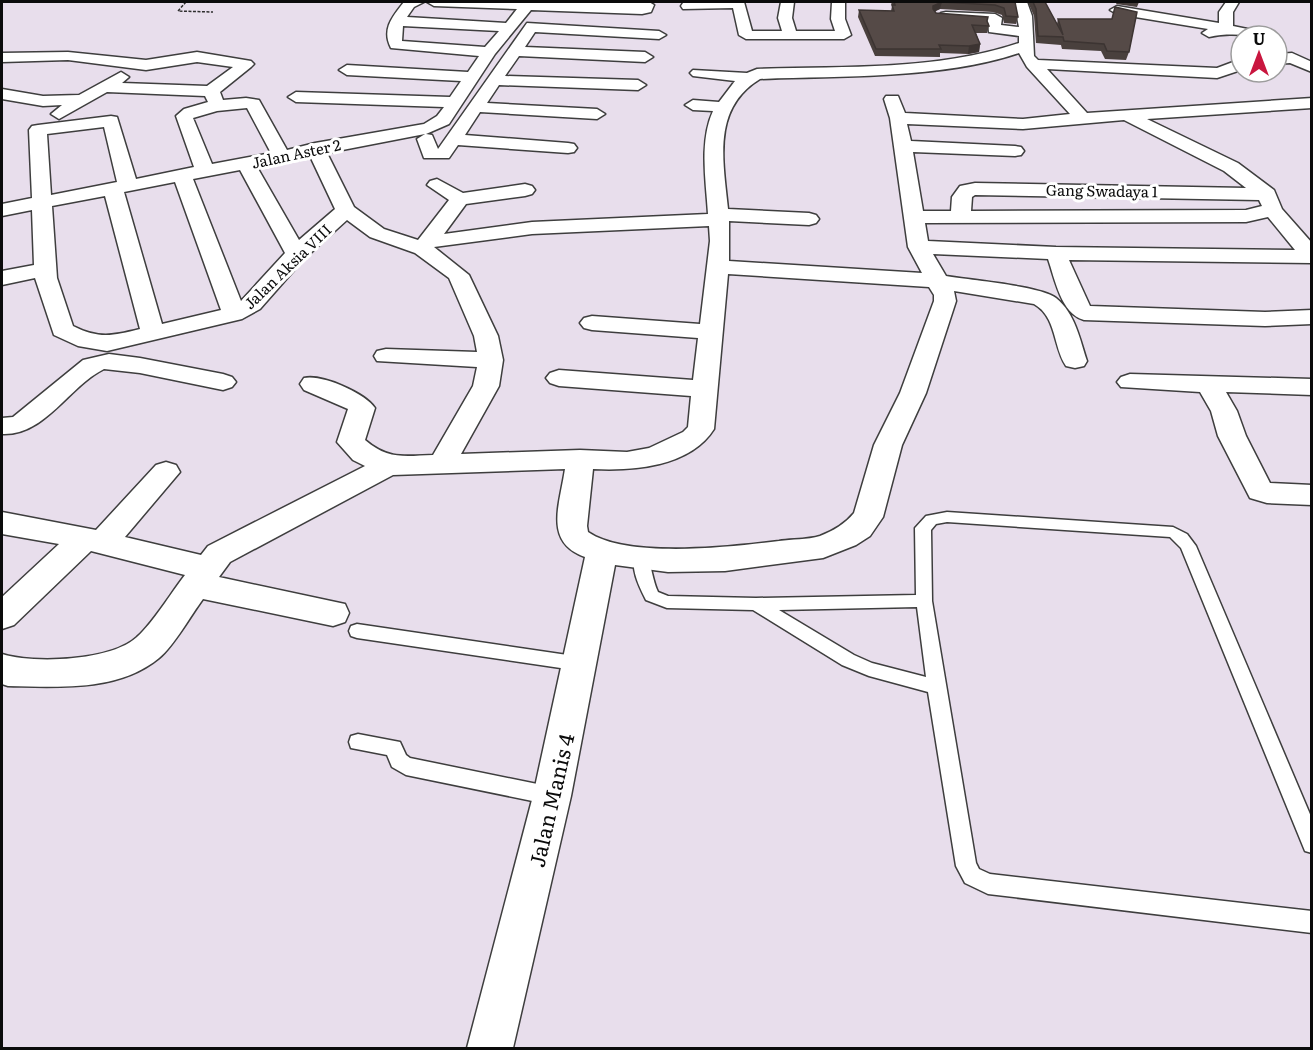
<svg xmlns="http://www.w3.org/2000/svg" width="1313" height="1050" font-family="Literata,serif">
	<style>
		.industrial { fill: #e8deec; fill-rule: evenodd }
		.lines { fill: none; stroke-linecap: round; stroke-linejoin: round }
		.lane-casing { stroke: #3e3e3e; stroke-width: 3 }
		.street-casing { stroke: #3e3e3e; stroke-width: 3 }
		.path { stroke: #2d2d2d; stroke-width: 1.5; stroke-dasharray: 3 1.5; stroke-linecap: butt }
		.lane { fill: #fff; fill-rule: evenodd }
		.street { fill: #fff; fill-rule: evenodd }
		.wall { fill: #49403d }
		.shaded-wall { fill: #3c3432 }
		.building { fill: #554a47; stroke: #3c3432; stroke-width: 1.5 }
		.labels { text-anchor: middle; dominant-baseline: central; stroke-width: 6; stroke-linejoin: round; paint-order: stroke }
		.far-street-label { font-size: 15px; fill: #0b0b0b; stroke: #fff }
		.near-street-label { font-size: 21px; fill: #0b0b0b; stroke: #fff }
	</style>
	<rect width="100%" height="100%" fill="#fff7ea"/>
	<!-- industrial -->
	<path class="industrial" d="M2 2H1311V1048H2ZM1241 36H1277V72H1241Z"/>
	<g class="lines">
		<!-- lane casing -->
		<g class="lane-casing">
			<g id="lane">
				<path d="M947 512 1173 527 1187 534 1196 546 1312 819V853L1305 851 1181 548 1170 537 947 522 936 524 931 530 932 601 976 863 979 869 990 874 1312 911V933L988 894 965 883 956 866 928 692 869 676 842 665 753 610 667 608 646 600C640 588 629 567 636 554H646C652 566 652 579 658 592L668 596 756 598 916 595 915 528 926 516ZM917 607 926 677 872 663 854 655 779 610Z"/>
				<polygon points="357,624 581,657 587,659 590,664 587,669 581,671 357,638 351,636 349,631 351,626"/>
				<polygon points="358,734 400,742 406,755 410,758 552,787 559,790 562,796 559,802 552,805 406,775 392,767 387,755 351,748 349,742 351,736"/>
			</g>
		</g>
		<!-- street casing -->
		<g class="street-casing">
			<g id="street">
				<path d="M404 2H424L414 7 407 17 506 23 517 9 434 6 427 2H649L654 5 651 12 642 14 531 10 495 54 449 124 426 134 432 135 438 149 527 23 659 31 666 35 659 39 535 32 525 47 645 52 653 57 645 62 519 56 505 76 638 80 646 85 638 90 499 85 487 103 597 109 605 114 597 119 480 112 465 135 568 143 574 144 577 148 574 152 568 153 458 145 449 158H424L417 139 425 134 327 153 354 207 384 229 418 240 449 200 427 185 430 181 437 179 463 193 525 184 532 186 535 190 532 194 525 196 466 204 444 234 532 222 708 214C706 181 699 142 713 111L693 110 685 105 693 100 719 102 735 81 693 76 690 73 693 70 747 73 757 69C843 66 936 71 1019 43V36L989 32 988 22 941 19 939 16 941 13 946 12 995 14 1002 18 1001 25 1019 27 1014 2H1027L1032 16 1034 56 1038 60 1217 68 1241 59V70L1217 78 1047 69 1087 113 1312 98V108L1147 119 1238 163 1274 190 1282 209 1312 243V263L1069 260 1090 306 1265 312 1312 310V324L1265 326 1084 320C1061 314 1055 279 1048 259L933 254 946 276C969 280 1041 286 1056 298 1075 313 1080 340 1087 361L1084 366 1075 368 1066 366C1053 347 1057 317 1034 304L954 291 956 301 926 393 902 445 883 517 870 536 856 545 823 558 725 571 668 572 615 565 571 796 513 1048H467L533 796 585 557C543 542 560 504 565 469L393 475 230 562 219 577 345 604 349 613 345 622 333 626 203 599C191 615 174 646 159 658 118 692 58 687 8 686L2 684V654C33 664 111 661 137 637 153 623 171 593 185 575L91 551 14 625 2 629V597L59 544 2 534V512L96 530 156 465 166 462 176 465 180 472 125 537 201 555 208 546 365 466 353 460 337 442 348 409 304 390 300 384 304 378C322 374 365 393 375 408L365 440C388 460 405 456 433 455L473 386 477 367 377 361 374 356 377 351 386 349 477 352 474 336 449 278 415 253 370 237 347 220 304 259 260 309 242 319 107 351 78 346 54 335 35 278 2 285V271L34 265 32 210 2 216V204L32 198 29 130 32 126 38 125 111 116 117 117 136 179 194 167 176 116 184 109 208 102 205 96 107 92 59 119 51 114 62 105 43 106 2 99V89L43 96 79 95 121 72 129 77 122 83 207 86 233 67 197 62 146 70 68 60 2 62V53L68 52 146 60 197 52 251 61 254 64 251 67 220 92 223 100 246 98 259 100 287 150 315 143 424 124 437 116 444 107 296 102 288 97 296 92 450 97 461 81 347 75 339 70 347 65 468 72 479 56 391 48C381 29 393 16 404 2ZM403 26 499 31 485 47 402 41ZM1019 53 1027 67 1070 114 1023 119 905 113 898 96H886L884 99 890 118 908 247 922 273 729 261V221L809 225 816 223 819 219 816 215 809 213 728 209C723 160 712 108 760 79 841 76 943 79 1019 53ZM247 108 271 153 212 164 193 118 217 111ZM1124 120 1224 171 1246 188 975 183 960 186 952 197 951 211H923L913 152 1015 156 1021 155 1024 151 1021 147 1015 146 911 141 907 124 1023 129ZM104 127 117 182 51 195 47 134ZM310 156 335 209 299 240 257 167ZM240 170 285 253 241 301 193 179ZM175 182 221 310 162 324 124 192ZM975 195 1259 200 1262 206 1246 210 971 211 972 197ZM105 196 140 329C112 336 99 339 73 326L57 278 52 206ZM1268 217 1295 250 1056 247 928 241 925 223 1246 222ZM709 226 710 241 700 324 592 316 584 318 580 323 584 328 592 330 698 338 693 380 559 370 550 373 546 378 550 383 559 386 691 396 688 427 683 432 649 448 627 452 580 450 461 454 499 386 503 360 498 336 469 275 434 247 532 234ZM728 274 929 287 934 295V301L900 393 874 445 854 513C845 524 833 531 820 536 807 540 792 539 779 541 732 547 627 559 588 532L587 526 593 469C633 471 690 467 714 429Z"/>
				<polygon points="688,2 744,2 752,31 782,31 778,18 781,2 794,2 792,18 796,31 835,31 831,19 832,2 845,2 845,19 851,35 844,39 746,39 739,35 733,8 683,9 681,6 683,3"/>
				<path d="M1226 2H1239L1233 12V26L1267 33 1269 36C1248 36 1230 32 1209 37L1202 33 1208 29 1117 14 1110 10 1117 6 1219 23V12Z"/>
				<polygon points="1292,53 1312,62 1312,72 1290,63 1277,64 1277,54"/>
				<path d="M109 354 140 358 223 374 232 377 236 382 232 387 223 390 140 373 104 369C68 387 45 436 2 434V418L13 417 83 360Z"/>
				<polygon points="1130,374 1312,379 1312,395 1226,392 1237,411 1246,436 1270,483 1312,485 1312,505 1267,503 1250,498 1218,436 1211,411 1200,392 1121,387 1117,382 1121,377"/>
			</g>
		</g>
		<!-- path -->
		<polyline class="path" points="186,2 178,11 213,12"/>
		<!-- lane -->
		<use href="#lane" class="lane"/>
		<!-- street -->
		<use href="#street" class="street"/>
	</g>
	<!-- wall -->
	<g class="wall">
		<polygon points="891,2 1015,2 1018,17 1016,24 1004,23 1002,15 993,12 940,9 935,11 936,13 987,21 989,26 987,33 976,33 980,44 979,52 968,54 940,53 940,57 875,56 858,17 859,10 891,11 892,6"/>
		<polygon points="1028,2 1045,2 1057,24 1058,19 1129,52 1126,60 1105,59 1101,51 1062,49 1061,45 1036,43 1034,16"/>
		<polygon points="1117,2 1139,2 1137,7 1116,4"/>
	</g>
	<!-- shaded-wall -->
	<g class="shaded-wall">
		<polygon points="942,2 940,9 932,13 933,6"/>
		<polygon points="980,44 979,52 968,54 969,46"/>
	</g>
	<!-- building -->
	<g class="building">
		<polygon points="894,2 1015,2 1018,17 1006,16 1004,8 995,5 942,2 933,6 933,9 936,13 988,17 987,21 989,26 972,25 980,44 969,46 939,45 941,49 876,49 859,10 894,11 892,5 895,5"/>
		<polygon points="1033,2 1045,2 1063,35 1058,19 1112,19 1115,7 1137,12 1129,52 1107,51 1104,44 1064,41 1063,37 1038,36 1036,9"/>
	</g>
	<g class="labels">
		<!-- far-street labels -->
		<g class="far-street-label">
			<text transform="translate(296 153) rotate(-12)">Jalan Aster 2</text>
			<text transform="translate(1102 190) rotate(1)">Gang Swadaya 1</text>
			<text transform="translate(287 266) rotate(-44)">Jalan Aksia VIII</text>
		</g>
		<!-- near-street labels -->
		<g class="near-street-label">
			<text transform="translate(550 800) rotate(-77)">Jalan Manis 4</text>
		</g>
	</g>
	<!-- border -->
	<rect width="1313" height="1050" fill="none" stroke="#0b0b0b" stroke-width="6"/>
	<!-- north arrow -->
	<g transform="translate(1259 54)"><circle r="28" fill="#ffffff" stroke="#9d9d9d" stroke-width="1.5"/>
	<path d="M0-4.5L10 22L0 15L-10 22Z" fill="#c9163f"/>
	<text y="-9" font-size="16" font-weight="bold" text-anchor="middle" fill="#0b0b0b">U</text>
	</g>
</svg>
